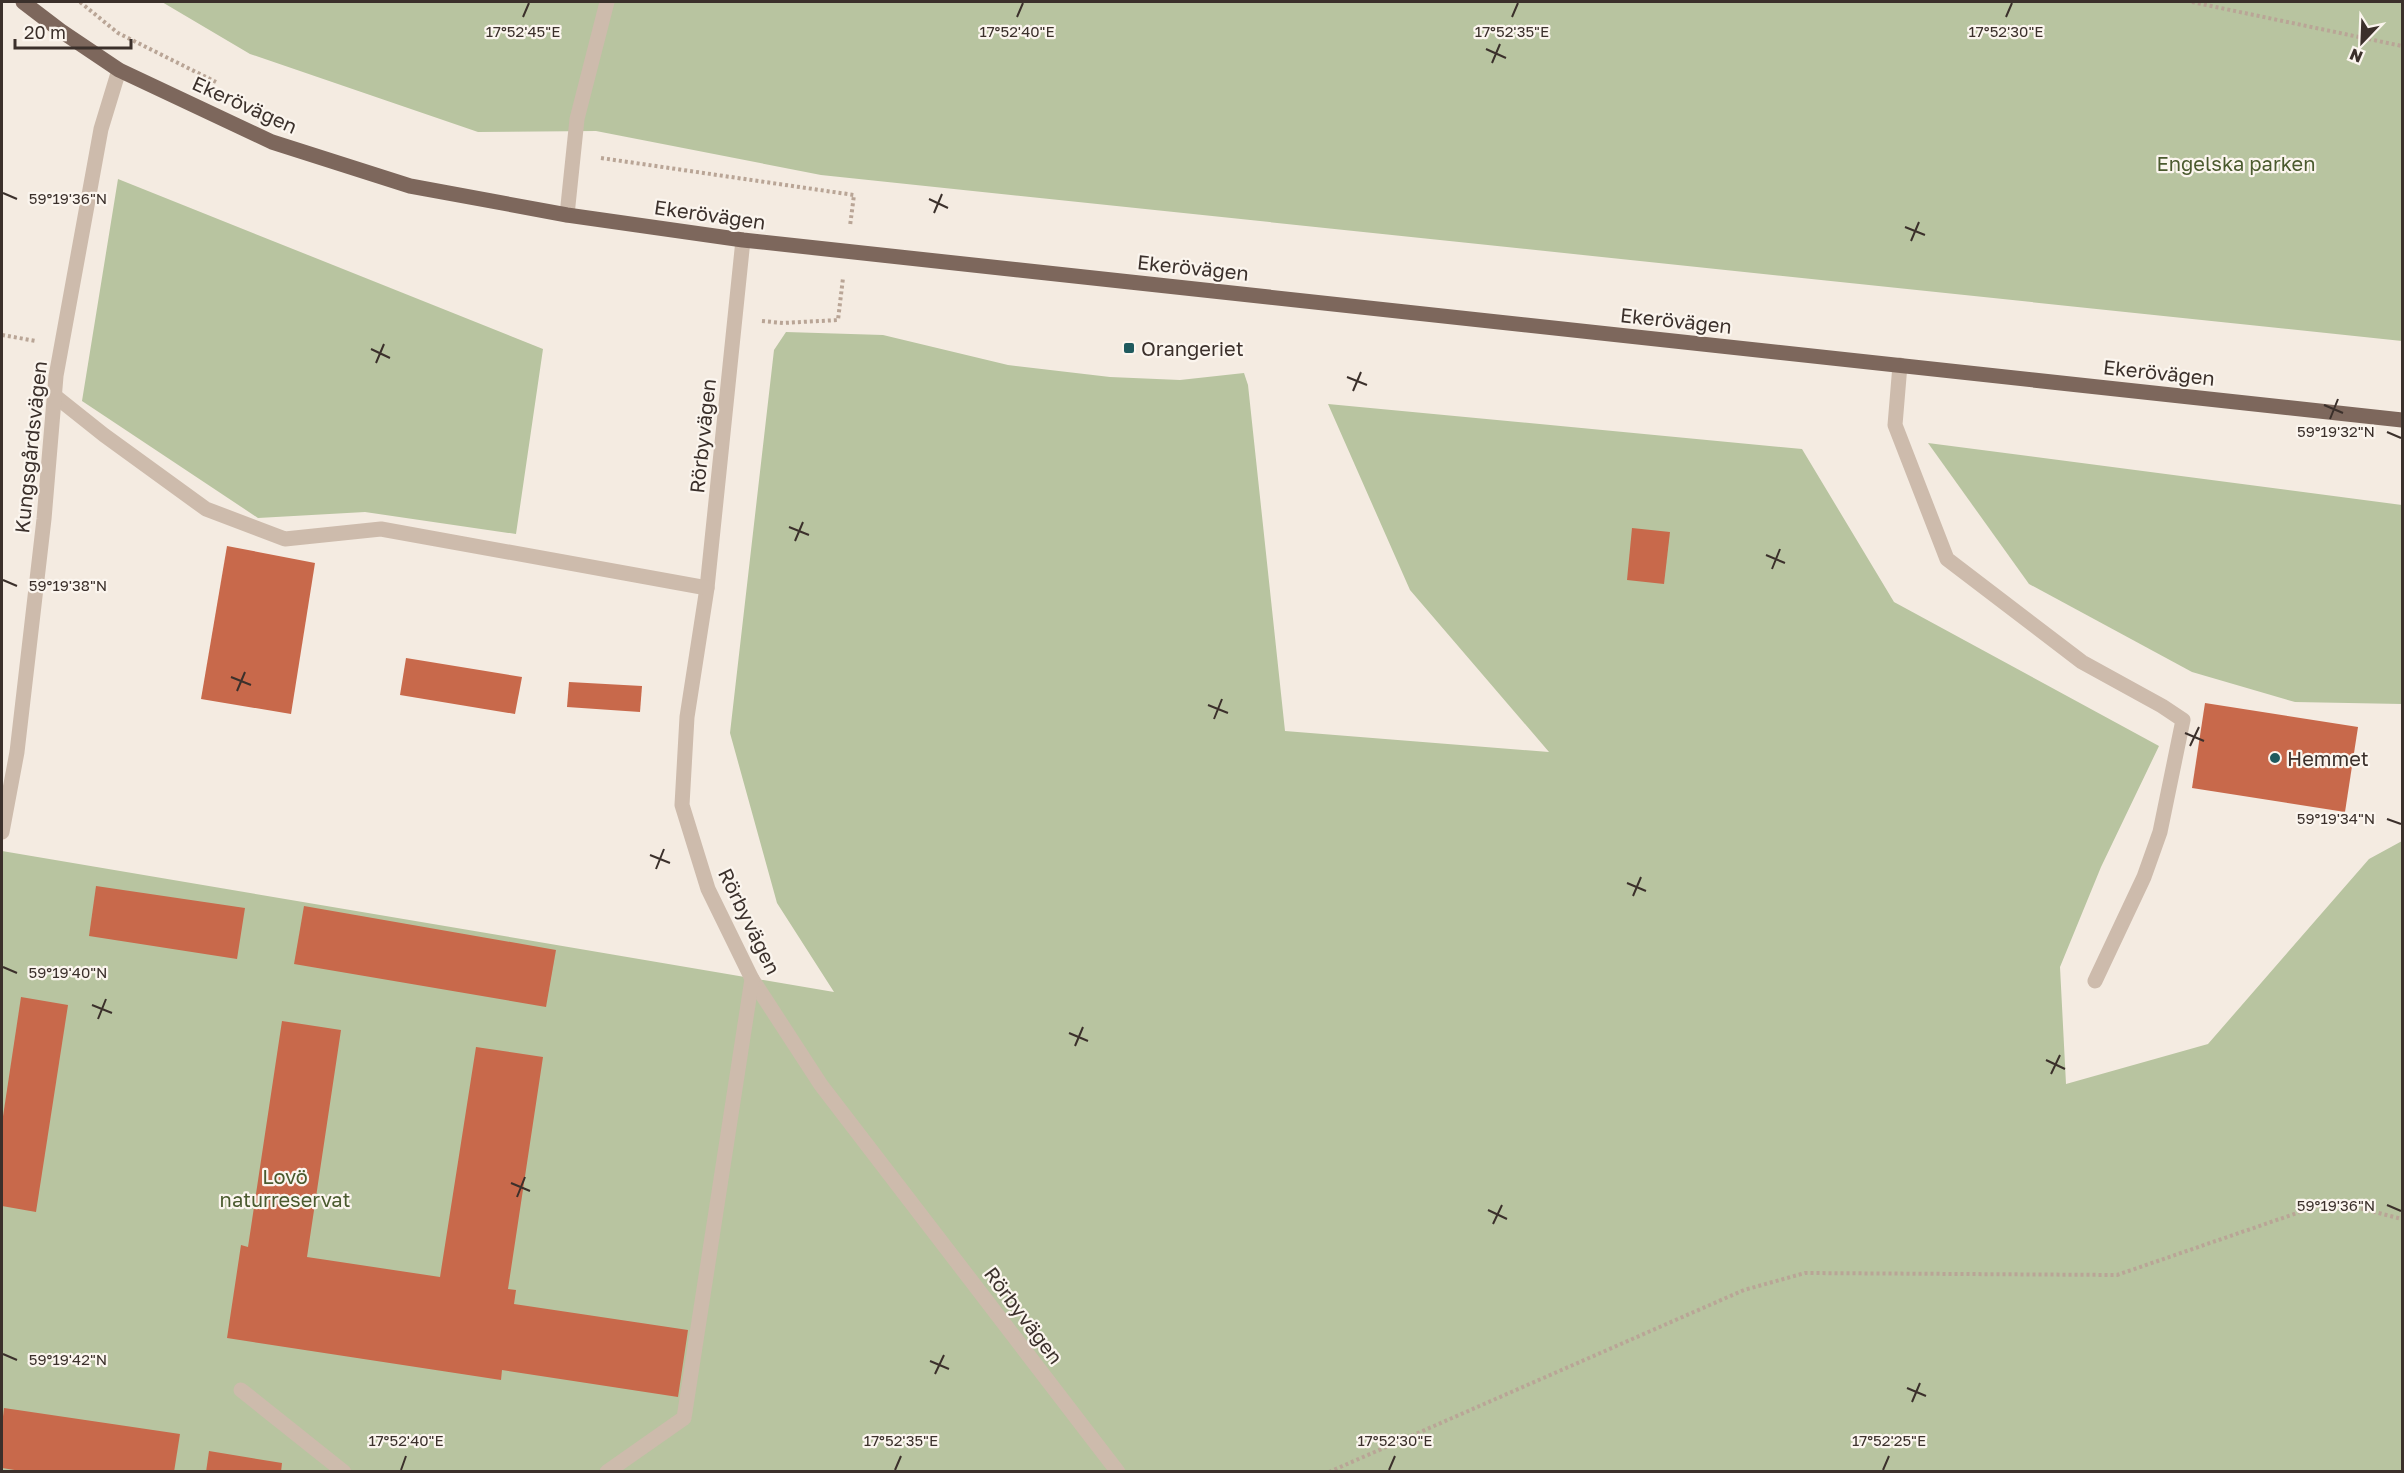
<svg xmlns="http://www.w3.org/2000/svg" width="2404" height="1473" font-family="'Golos Text',sans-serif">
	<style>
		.green { fill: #b8c4a0 }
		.building { fill: #c8694b }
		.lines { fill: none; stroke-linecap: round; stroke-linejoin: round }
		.path { stroke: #b9a596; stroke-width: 4; stroke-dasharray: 3 3; stroke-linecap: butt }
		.minor { stroke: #cdbbac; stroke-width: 15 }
		.major { stroke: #7d675c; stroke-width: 15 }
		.ticks { fill: none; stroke: #3b302b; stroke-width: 2 }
		.poi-dot { fill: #1f5a5e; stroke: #fbf5ee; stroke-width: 2 }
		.labels { text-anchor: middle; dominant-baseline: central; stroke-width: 4.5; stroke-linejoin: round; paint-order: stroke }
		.street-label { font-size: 20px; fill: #3b302b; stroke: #fbf5ee }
		.park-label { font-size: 20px; fill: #4a5a2e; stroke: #fbf5ee }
		.poi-label { font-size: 20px; fill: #3b302b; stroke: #fbf5ee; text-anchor: start }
		.ticks-label { font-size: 15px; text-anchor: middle; fill: #3b302b; stroke: #fbf5ee; stroke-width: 4.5; stroke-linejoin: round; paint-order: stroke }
	</style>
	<rect width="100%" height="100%" fill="#f4ebe1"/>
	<!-- green -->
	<g class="green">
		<polygon points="162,2 2402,2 2402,341 821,175 596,131 478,132 250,54"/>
		<polygon points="118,179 543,349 516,534 365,512 258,518 82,401"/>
		<polygon points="786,332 883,335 1008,365 1110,377 1180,380 1244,373 1248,385 1285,731 1549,752 1410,590 1328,404 1802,449 1894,602 2159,746 2101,867 2060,967 2066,1084 2208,1044 2369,859 2402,841 2402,1471 2,1471 2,851 834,992 777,903 730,733 774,350"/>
		<polygon points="1928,443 2402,505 2402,704 2295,702 2192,672 2029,584"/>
	</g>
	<!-- building -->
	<g class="building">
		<polygon points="1632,528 1670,532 1664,584 1627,580"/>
		<polygon points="227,546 315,563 291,714 201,699"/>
		<polygon points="406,658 522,677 515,714 400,695"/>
		<polygon points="569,682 642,686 640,712 567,707"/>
		<polygon points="2205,703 2358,727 2345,812 2192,788"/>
		<polygon points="96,886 245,908 237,959 89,936"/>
		<polygon points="304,906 556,950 546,1007 294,964"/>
		<polygon points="21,997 68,1005 36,1212 2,1206 2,1123"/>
		<polygon points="282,1021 341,1030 307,1257 440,1277 476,1047 543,1057 508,1289 516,1290 514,1304 688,1330 678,1397 502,1370 501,1380 227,1338 241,1245 248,1247"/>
		<polygon points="4,1408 180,1434 174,1472 27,1472 2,1468 2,1425"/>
		<polygon points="209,1451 282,1463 281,1472 206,1472"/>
	</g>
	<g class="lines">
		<!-- path -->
		<g class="path">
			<polyline points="80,2 118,33 216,82"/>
			<polyline points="2192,2 2402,46"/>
			<polyline points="601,158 854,195 850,226"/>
			<polyline points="762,321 783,323 838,320 843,278"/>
			<polyline points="2,335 36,341"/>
			<polyline points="1329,1472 1744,1290 1805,1273 2117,1275 2332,1201 2402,1219"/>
		</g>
		<!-- minor -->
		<g class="minor">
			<polyline points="567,215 577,119 607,2"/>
			<polyline points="743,240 707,588 687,717 682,805 708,889 752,979 821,1085 1118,1472"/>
			<polyline points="1900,365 1895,425 1947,559 2082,662 2162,706 2183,720 2160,832 2144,877 2095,981"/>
			<polyline points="55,396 104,435 206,509 285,539 381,529 707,588"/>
			<polyline points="2,832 17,752 44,519 56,376 101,129 119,70"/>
			<polyline points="241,1390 344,1472"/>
			<polyline points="607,1472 684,1418 752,979"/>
		</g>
		<!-- major -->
		<polyline class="major" points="23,2 61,31 119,70 272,142 410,186 567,215 743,240 2402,420"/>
	</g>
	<!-- ticks -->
	<path class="ticks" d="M523 17 529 3M1017 17 1023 3M1512 17 1518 3M2006 17 2012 3M1486 49 1506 58M1492 63 1500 44M3 193 17 199M929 199 948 208M934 213 942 194M1905 227 1925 235M1911 241 1919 222M371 349 390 358M376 363 384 344M1347 377 1367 385M1353 391 1361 372M2324 405 2343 413M2330 419 2338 399M2387 432 2401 438M789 527 809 535M795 541 803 522M1766 555 1785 563M1772 569 1780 549M3 580 17 586M231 677 251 685M237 691 245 672M1208 705 1228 713M1214 719 1222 699M2185 733 2204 741M2190 746 2199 727M2387 819 2401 824M650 855 670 863M656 869 664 849M1627 883 1646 891M1633 896 1641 877M3 967 17 973M92 1005 112 1013M98 1019 106 999M1069 1033 1088 1041M1075 1046 1083 1027M2046 1060 2065 1069M2051 1074 2060 1055M511 1183 530 1191M517 1197 525 1177M2387 1205 2401 1211M1488 1210 1507 1219M1493 1224 1502 1205M3 1354 17 1360M930 1361 949 1369M935 1374 944 1355M1907 1388 1926 1396M1912 1402 1920 1383M401 1470 406 1456M895 1470 901 1456M1389 1470 1395 1456M1883 1470 1889 1456"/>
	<!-- markers -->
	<g class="poi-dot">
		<rect x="1123" y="342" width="12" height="12" rx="3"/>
		<circle cx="2275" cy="758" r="6"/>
	</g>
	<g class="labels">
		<!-- street labels -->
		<g class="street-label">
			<text transform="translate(245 104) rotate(24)">Ekerövägen</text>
			<text transform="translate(710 214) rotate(8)">Ekerövägen</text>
			<text transform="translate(1193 267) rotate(6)">Ekerövägen</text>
			<text transform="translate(1676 320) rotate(6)">Ekerövägen</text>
			<text transform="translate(2159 372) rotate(6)">Ekerövägen</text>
			<text transform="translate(702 436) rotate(-84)">Rörbyvägen</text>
			<text transform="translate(30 447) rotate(-84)">Kungsgårdsvägen</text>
			<text transform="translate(750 921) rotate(64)">Rörbyvägen</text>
			<text transform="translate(1024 1315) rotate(53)">Rörbyvägen</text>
		</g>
		<!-- park labels -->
		<g class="park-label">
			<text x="2236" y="163">Engelska parken</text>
			<text x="285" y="1176">Lovö<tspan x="285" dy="23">naturreservat</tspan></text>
		</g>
		<!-- poi labels -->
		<g class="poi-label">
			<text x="1141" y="348">Orangeriet</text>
			<text x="2287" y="758">Hemmet</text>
		</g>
	</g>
	<g class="ticks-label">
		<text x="1017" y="37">17°52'40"E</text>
		<text x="1512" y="37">17°52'35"E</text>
		<text x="2006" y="37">17°52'30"E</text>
		<text x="523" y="37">17°52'45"E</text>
		<text x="68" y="204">59°19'36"N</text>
		<text x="2336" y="437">59°19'32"N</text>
		<text x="68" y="591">59°19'38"N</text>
		<text x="2336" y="824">59°19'34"N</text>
		<text x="68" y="978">59°19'40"N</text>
		<text x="2336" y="1211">59°19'36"N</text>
		<text x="68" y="1365">59°19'42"N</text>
		<text x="406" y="1446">17°52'40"E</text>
		<text x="901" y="1446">17°52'35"E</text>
		<text x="1395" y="1446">17°52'30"E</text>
		<text x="1889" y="1446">17°52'25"E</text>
	</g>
	<!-- border -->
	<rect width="2404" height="1473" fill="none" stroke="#3b302b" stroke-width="6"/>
	<!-- north arrow -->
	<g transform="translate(2362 42) rotate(203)" stroke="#fbf5ee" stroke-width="4.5" paint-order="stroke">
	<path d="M0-4.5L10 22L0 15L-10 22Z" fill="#3b302b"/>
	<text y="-9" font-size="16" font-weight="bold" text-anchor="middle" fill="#3b302b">N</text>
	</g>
	<!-- scale -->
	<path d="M15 39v9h116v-9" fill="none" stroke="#3b302b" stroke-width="3"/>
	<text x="24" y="39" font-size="18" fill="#3b302b" stroke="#fbf5ee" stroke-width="4.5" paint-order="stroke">20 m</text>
</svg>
